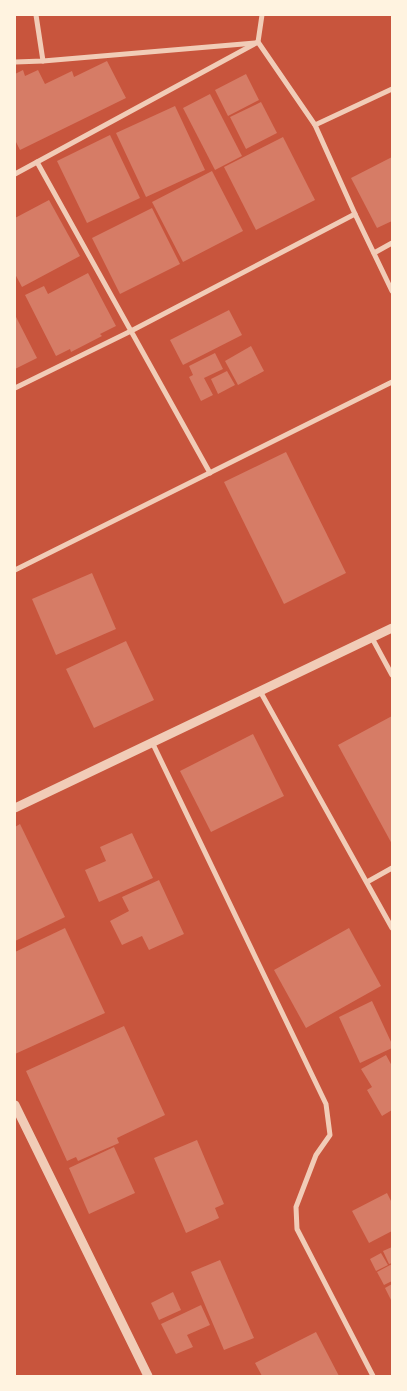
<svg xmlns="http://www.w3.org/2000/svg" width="407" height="1391" font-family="'Roboto Condensed',sans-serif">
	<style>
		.building { fill: #d67c66 }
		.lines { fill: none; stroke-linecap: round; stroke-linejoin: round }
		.minor { stroke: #f1ccb7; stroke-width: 5 }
		.tertiary { stroke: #f1ccb7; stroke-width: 9 }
	</style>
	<rect width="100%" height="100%" fill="#c8553d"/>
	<!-- building -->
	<g class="building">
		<polygon points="107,61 126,98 20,150 15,140 15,74 23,70 25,76 38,70 45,84 72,71 74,77"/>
		<polygon points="246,74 259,100 228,116 215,90"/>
		<polygon points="210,94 242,156 215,170 183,108"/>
		<polygon points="261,102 277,133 246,149 230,117"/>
		<polygon points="175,106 205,170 146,197 116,133"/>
		<polygon points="110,135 140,198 87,223 57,161"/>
		<polygon points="283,137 315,200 256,230 224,167"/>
		<polygon points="392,157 392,221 377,228 351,178"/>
		<polygon points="212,171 243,231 183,262 152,202"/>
		<polygon points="49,200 80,256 22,287 15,274 15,218"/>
		<polygon points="152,208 180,264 120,294 92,238"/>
		<polygon points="88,273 116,326 100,334 102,336 71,352 70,349 56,356 25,295 44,286 48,294"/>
		<polygon points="229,310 242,335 183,365 170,340"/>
		<polygon points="15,315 37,358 15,369"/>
		<polygon points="251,346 264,371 238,385 225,361"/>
		<polygon points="215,353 223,369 204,378 213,395 201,401 189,377 193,375 189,366"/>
		<polygon points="227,371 235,385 218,394 211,379"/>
		<polygon points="286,452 346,573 284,604 224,482"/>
		<polygon points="92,573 116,629 56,655 32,599"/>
		<polygon points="126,641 154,700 94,728 66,669"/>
		<polygon points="392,716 392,844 338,745"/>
		<polygon points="253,734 284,796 211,832 180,771"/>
		<polygon points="20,824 65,917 15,941 15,827"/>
		<polygon points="132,833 153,878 99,902 85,870 106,861 100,847"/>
		<polygon points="159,880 184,934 149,950 142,936 122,945 110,921 129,911 122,897"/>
		<polygon points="65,928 105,1013 15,1054 15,952"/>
		<polygon points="349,928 381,986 306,1028 274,970"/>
		<polygon points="372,1001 392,1044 392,1048 360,1063 339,1017"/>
		<polygon points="124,1026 165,1115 117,1138 119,1143 78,1161 76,1157 67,1161 26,1071"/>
		<polygon points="386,1055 392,1066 392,1110 382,1116 367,1090 372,1087 361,1069"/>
		<polygon points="197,1140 224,1204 215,1208 219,1218 186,1233 154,1158"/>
		<polygon points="114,1147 135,1193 89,1214 69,1168"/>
		<polygon points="387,1193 392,1203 392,1231 369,1243 352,1211"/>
		<polygon points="392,1247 392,1263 389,1264 383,1251"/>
		<polygon points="381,1253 388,1265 376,1271 370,1259"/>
		<polygon points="220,1260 254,1338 224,1350 191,1272"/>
		<polygon points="392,1264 392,1281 384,1285 377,1272"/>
		<polygon points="392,1284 392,1302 385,1288"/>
		<polygon points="173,1292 181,1310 159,1320 151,1303"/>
		<polygon points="201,1305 210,1325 187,1335 193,1347 176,1354 161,1324"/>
		<polygon points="316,1332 339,1376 262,1376 255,1363"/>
	</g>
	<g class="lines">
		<!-- minor -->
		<g class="minor">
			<polyline points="36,15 43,61"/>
			<polyline points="262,15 258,42 315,125 355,214 392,291"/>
			<polyline points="15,62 43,61 255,43"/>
			<polyline points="315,125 392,89"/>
			<polyline points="15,174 258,42"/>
			<polyline points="374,253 392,243"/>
			<polyline points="15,388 131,331 37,162"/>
			<polyline points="210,473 131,331 355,214"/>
			<polyline points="15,570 392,382"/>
			<polyline points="372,638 392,675"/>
			<polyline points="260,691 392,928"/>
			<polyline points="152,742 326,1104 330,1135 316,1155 296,1207 297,1229 373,1376"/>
			<polyline points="367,882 392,868"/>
		</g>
		<!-- tertiary -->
		<g class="tertiary">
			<polyline points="15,808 392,628"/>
			<polyline points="15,1105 148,1376"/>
		</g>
	</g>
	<!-- border -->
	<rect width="407" height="1391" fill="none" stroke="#fff3e0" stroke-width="32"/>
</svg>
